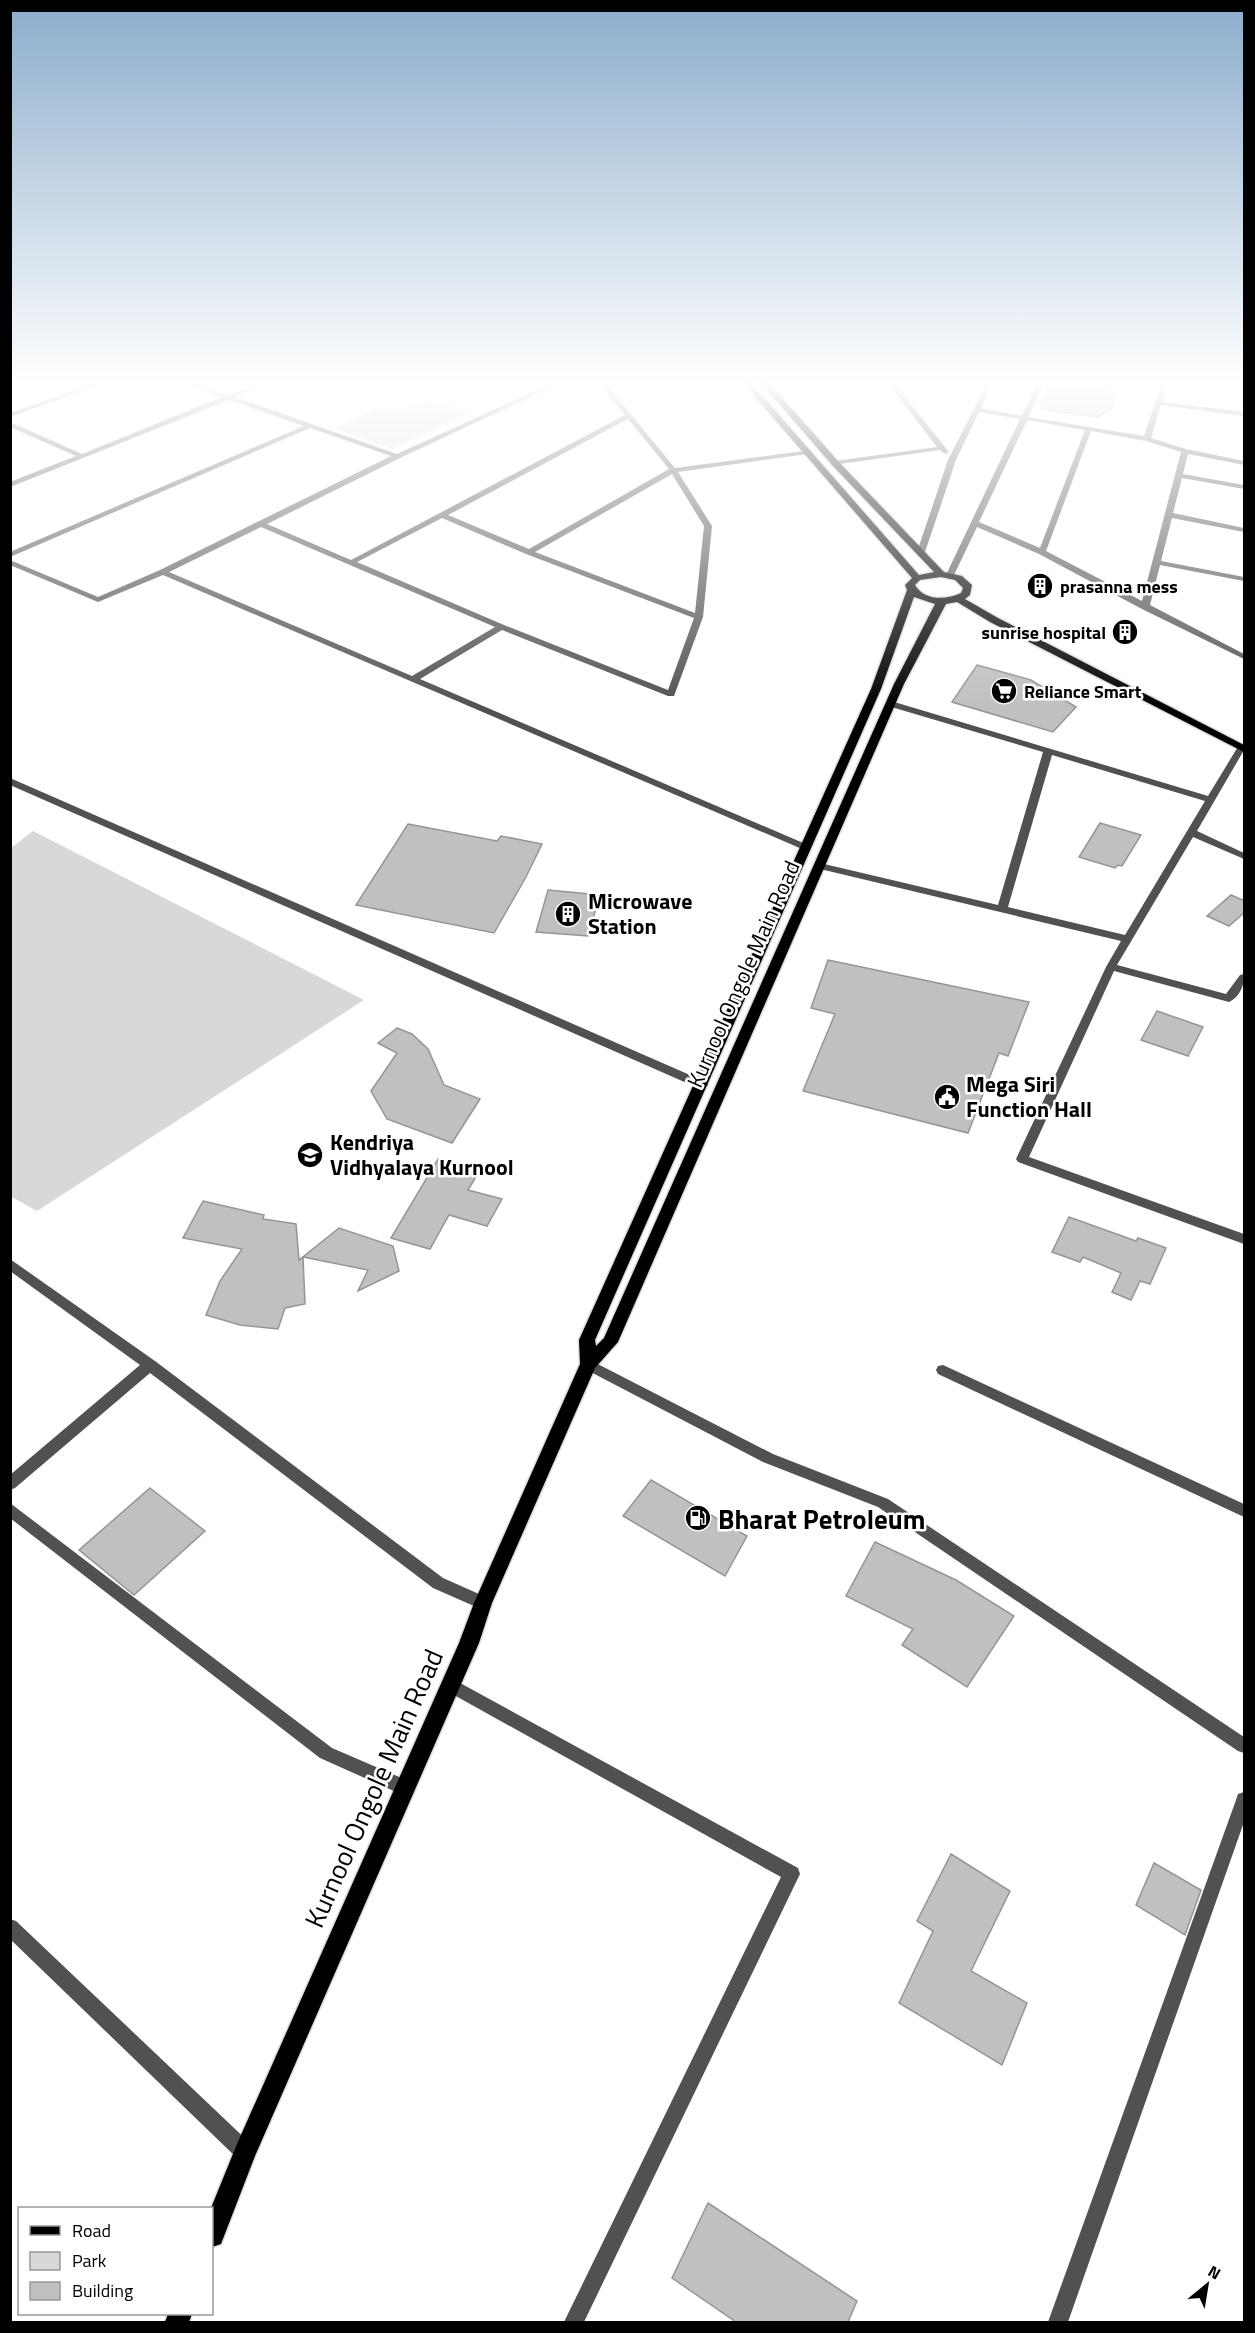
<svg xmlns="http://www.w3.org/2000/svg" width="1255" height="2333" font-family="'Titillium Web',sans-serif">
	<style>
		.green { fill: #d8d8d8 }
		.building { fill: #c0c0c0; stroke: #959595; stroke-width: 1.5 }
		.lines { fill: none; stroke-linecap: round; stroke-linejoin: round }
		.primary-casing { stroke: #dbdbdb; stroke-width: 3 }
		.street { fill: #515151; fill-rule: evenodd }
		.primary { fill: #000; fill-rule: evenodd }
		.labels { text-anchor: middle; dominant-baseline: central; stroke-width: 5; stroke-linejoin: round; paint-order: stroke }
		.far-poi-label { font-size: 18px; font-weight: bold; fill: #000; stroke: #fff; text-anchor: start }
		.poi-label { font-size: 22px; font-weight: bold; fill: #000; stroke: #fff; text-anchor: start }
		.street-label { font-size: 22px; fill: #000; stroke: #fff }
		.near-poi-label { font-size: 27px; font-weight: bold; fill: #000; stroke: #fff; text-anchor: start }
		.near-street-label { font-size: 27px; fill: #000; stroke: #fff }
	</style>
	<rect width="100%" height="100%" fill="#fff"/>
	<!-- green -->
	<g class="green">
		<polygon points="427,398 472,412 392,449 333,428 382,406 402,409"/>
		<polygon points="33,831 364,1000 37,1211 10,1196 11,848"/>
	</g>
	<!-- building -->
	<g class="building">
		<polygon points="1049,386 1116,391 1112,409 1097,417 1040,409"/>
		<polygon points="977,665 1031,680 1076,707 1053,732 952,702"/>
		<polygon points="1100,823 1141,835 1122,866 1118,865 1115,868 1079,857"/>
		<polygon points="408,824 497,841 501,836 542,844 526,877 494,933 356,905"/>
		<polygon points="548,890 600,895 588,936 536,932"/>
		<polygon points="1231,895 1245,901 1245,912 1229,926 1207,916"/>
		<polygon points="828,960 1029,1002 1008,1056 999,1053 968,1133 803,1091 835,1014 811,1008"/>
		<polygon points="1157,1011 1203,1027 1188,1056 1141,1040"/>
		<polygon points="397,1028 412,1034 428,1049 444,1085 480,1099 452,1143 387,1119 371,1091 397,1053 378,1043"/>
		<polygon points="438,1159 480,1170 468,1190 502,1199 487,1226 449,1215 430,1249 391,1238"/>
		<polygon points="203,1201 264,1215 263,1219 296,1224 299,1260 339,1228 393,1246 399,1271 358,1291 368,1270 303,1257 305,1304 285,1308 278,1329 240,1325 206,1315 220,1281 242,1249 183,1238"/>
		<polygon points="1069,1217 1136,1241 1138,1238 1166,1248 1150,1284 1140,1281 1131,1300 1112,1292 1121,1273 1083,1257 1080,1262 1052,1252"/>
		<polygon points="651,1480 747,1536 725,1576 623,1516"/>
		<polygon points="150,1488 205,1531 134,1595 79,1550"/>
		<polygon points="875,1542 956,1580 1014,1616 967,1687 902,1645 913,1629 846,1596"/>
		<polygon points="951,1854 1010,1891 971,1971 1027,2003 1002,2065 899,2003 933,1931 917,1921"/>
		<polygon points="1154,1863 1201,1890 1185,1935 1136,1905"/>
		<polygon points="708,2203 857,2301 848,2322 736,2322 672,2278"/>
	</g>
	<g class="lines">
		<!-- primary casing -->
		<g class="primary-casing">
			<g id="primary">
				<path d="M743 383H751L919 575 934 572 832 465 761 383H769L838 461 944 572 962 576 972 585 970 595 965 599 998 618 1244 745V752L990 622 957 602 946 604 904 684 618 1342 595 1368 492 1603 479 1643 255 2156 221 2244 212 2247 211 2208 237 2144 459 1643 474 1603 580 1364 579 1340 871 689 907 590 905 585 912 578ZM941 577 955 580 963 588 961 593C946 600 925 601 915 585L920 580ZM914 597 935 604 894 684 604 1338 596 1346 595 1340 881 689Z"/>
				<polygon points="168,2314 192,2314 189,2322 165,2322"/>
			</g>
		</g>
		<!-- street -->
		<g class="street">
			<polygon points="96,383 104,383 10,417 10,413"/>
			<path d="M185 383H193L228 395 259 383H267L235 397 397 454 552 383H560L400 458 267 524 351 560 625 415 599 383H605L675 468 811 450 812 452 808 454 678 472 712 526 703 617 674 696H668L502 630 420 679 808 845V849H802L163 575 98 602 10 565V560L98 597 160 570 391 456 310 428 10 557V552L304 426 229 400 10 487V482L76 456 10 427V422L82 454 222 397ZM628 419 669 469 529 549 448 515ZM672 474 704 526 695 613 535 552ZM442 518 526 554 694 618 668 690 504 625 357 562ZM261 527 495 627 412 676 169 572Z"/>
			<polygon points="888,383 894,383 949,452 945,454 940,450 832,465 831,463 835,461 937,447"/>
			<path d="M987 383H993L981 408 1022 416 1038 383H1044L1028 417 1144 436 1162 383H1168L1162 402 1244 412V416L1161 405 1151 438 1186 449 1244 461V465L1188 454 1183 474 1244 485V489L1182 478 1173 513 1244 528V532L1172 518 1161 561 1244 577V581L1160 565 1150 605 1244 654V659L1142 609 1039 554 977 527 954 575 947 577 946 575 1020 419 979 412 956 460 925 552 918 554 917 552 948 460ZM1027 420 1085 430 1040 548 979 522ZM1091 431 1146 441 1181 452 1142 601 1046 551Z"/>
			<path d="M891 701 1208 796 1239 745H1244V750L1197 831 1244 853V859L1193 837 1117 965 1226 994 1240 975 1244 974C1245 984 1240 997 1229 1002L1114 971 1029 1157 1244 1234V1244L1018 1162 1016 1159 1106 967 1121 941 820 869 815 866 820 863 998 905 1043 752 888 706 887 704ZM1052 755 1205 801 1125 935 1008 907Z"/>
			<polygon points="10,778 706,1082 708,1085 702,1089 698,1088 10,785"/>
			<polygon points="10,1259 155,1361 443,1578 488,1598 491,1603 488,1608 483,1610 433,1588 150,1373 15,1488 10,1490 10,1475 140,1365 10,1271"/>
			<polygon points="588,1359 773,1454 888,1499 1244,1737 1244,1753 1238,1751 878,1507 763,1462 583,1368 581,1364 583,1360"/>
			<polygon points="943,1365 1244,1504 1244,1517 938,1374 936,1370 938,1366"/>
			<polygon points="10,1503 332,1748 411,1782 413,1788 411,1794 405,1796 320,1758 10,1518"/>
			<polygon points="451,1678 798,1868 800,1874 584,2322 564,2322 781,1877 445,1690 443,1685 445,1680"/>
			<polygon points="1244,1792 1244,1822 1068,2322 1048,2322 1236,1800 1238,1794"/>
			<polygon points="10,1919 16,1921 252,2145 254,2152 252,2159 245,2161 238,2159 10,1939"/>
		</g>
		<!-- primary -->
		<use href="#primary" class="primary"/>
	</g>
	<!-- sky -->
	<linearGradient id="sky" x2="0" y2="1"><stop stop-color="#8baccb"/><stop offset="0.54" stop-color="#fff"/><stop offset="1" stop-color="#fff" stop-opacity="0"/></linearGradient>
	<rect width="1255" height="709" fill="url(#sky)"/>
	<!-- icons -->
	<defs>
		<g id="building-disc" transform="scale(1.35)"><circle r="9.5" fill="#000" stroke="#fff"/><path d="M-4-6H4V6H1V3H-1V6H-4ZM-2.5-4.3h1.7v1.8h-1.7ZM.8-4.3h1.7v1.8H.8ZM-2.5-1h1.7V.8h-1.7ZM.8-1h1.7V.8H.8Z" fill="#fff"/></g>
		<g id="supermarket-disc" transform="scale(1.35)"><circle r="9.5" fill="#000" stroke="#fff"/><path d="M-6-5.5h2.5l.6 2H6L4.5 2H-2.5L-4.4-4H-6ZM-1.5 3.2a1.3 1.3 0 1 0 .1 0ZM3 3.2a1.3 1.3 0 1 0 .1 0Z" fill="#fff"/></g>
		<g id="civic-disc" transform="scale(1.35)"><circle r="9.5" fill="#000" stroke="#fff"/><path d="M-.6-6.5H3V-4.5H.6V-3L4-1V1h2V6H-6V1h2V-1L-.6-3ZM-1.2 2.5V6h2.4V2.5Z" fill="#fff"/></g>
		<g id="school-disc" transform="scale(1.35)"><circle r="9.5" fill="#000" stroke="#fff"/><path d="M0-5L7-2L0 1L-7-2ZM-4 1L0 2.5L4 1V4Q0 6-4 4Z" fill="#fff"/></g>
		<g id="fuel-disc" transform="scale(1.35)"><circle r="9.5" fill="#000" stroke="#fff"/><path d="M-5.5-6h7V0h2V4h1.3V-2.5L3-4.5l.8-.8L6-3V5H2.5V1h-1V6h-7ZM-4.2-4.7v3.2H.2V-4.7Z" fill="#fff"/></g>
	</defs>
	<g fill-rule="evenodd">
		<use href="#building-disc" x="1040" y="586"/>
		<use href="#building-disc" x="1125" y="632"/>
		<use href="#supermarket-disc" x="1004" y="691"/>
		<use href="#building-disc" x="568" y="914"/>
		<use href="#civic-disc" x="947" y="1097"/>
		<use href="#school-disc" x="310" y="1155"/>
		<use href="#fuel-disc" x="698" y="1518"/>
	</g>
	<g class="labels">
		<!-- far-poi labels -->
		<g class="far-poi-label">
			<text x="1060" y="586">prasanna mess</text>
			<text x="1106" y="632" text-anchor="end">sunrise hospital</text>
			<text x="1024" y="691">Reliance Smart</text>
		</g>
		<!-- poi labels -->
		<g class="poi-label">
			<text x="588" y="901">Microwave<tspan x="588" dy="25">Station</tspan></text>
			<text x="966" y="1084">Mega Siri<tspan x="966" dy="25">Function Hall</tspan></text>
			<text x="330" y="1142">Kendriya<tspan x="330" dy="25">Vidhyalaya Kurnool</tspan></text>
		</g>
		<!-- street labels -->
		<g class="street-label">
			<text transform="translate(743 974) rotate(-66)">Kurnool Ongole Main Road</text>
		</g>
		<!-- near-poi labels -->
		<g class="near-poi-label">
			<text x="718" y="1518">Bharat Petroleum</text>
		</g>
		<!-- near-street labels -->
		<g class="near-street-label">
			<text transform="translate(373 1788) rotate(-66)">Kurnool Ongole Main Road</text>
		</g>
	</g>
	<!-- border -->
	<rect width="1255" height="2333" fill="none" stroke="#000000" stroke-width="24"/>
	<!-- legend -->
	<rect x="18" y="2207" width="195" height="108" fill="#ffffff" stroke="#999999" stroke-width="1.5"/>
	<rect x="30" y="2226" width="30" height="9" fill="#000000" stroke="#999999" stroke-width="1.5"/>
	<text x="72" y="2237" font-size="18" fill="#000000">Road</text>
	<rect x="30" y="2252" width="30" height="18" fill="#d8d8d8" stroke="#999999" stroke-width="1.5"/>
	<text x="72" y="2267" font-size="18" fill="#000000">Park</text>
	<rect x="30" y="2282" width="30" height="18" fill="#c0c0c0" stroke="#999999" stroke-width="1.5"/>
	<text x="72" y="2297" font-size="18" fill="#000000">Building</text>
	<!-- north arrow -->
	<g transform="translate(1207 2285) rotate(30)" stroke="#ffffff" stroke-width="4.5" paint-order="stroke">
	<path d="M0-4.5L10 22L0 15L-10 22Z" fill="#000000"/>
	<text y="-9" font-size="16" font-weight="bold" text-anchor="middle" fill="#000000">N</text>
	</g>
</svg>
